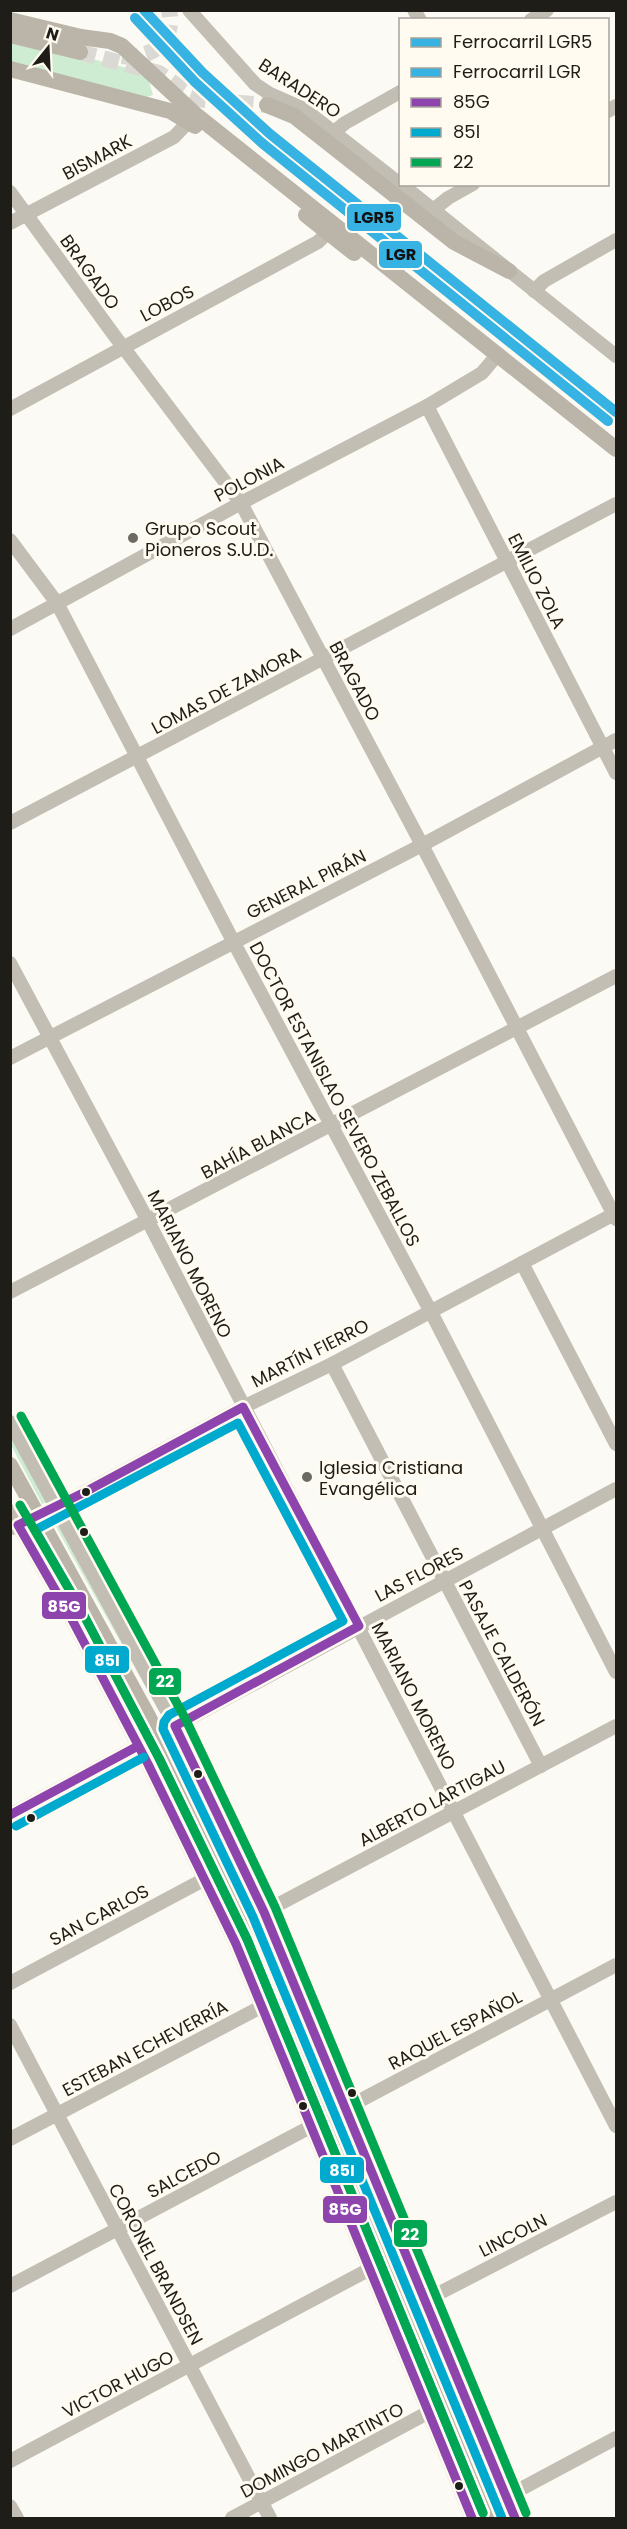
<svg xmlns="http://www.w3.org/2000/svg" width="627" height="2529" font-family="Poppins,sans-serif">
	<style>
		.green { fill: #ceecd1 }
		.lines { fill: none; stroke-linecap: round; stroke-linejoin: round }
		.major-tunnel { stroke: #dbd9d3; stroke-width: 16; stroke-dasharray: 16 8; stroke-linecap: butt }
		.minor { stroke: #c2beb3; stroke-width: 14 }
		.major { stroke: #bbb5a9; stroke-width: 16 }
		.bus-1-casing { stroke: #fffbf1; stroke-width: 14 }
		.bus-2-casing { stroke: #fffbf1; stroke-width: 14 }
		.bus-3-casing { stroke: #fffbf1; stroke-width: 14 }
		.bus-1 { stroke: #8e44ad; stroke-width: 9 }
		.bus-2 { stroke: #00a9ce; stroke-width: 9 }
		.bus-3 { stroke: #00a651; stroke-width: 9 }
		.rail-1-casing { stroke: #fffbf1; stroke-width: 15 }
		.rail-2-casing { stroke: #fffbf1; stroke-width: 15 }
		.rail-1 { stroke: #36b3e2; stroke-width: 10 }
		.rail-2 { stroke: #36b3e2; stroke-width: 10 }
		.poi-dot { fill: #6c6a64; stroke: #fffbf1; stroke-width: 2 }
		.bus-dot { fill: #1f1d17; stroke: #fffbf1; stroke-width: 2 }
		.labels { text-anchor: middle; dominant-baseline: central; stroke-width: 6; stroke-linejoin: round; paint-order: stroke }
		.street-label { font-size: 18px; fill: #1f1d17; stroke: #fffbf1 }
		.poi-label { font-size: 18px; fill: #1f1d17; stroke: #fffbf1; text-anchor: start }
		.line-badge { stroke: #fffbf1; stroke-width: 2 }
		.badge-label { font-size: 16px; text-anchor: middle; font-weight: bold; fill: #fff }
		.pale-badge-label { font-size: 16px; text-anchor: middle; font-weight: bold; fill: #111 }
	</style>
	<rect width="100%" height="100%" fill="#fcfaf4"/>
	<!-- green -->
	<g class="green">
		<polygon points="10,38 139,71 149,81 153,95 147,97 11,64"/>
		<polygon points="10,1434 47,1502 42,1504 11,1445"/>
		<polygon points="55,1516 165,1715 162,1716 51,1518"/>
		<polygon points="34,1529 140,1727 137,1729 30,1531"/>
		<polygon points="177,1740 258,1913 290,1984 285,1987 171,1743"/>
		<polygon points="156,1752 217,1879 267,1993 263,1995 151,1754"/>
		<polygon points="269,2011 273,2011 316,2111 311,2113"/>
		<polygon points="345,2120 499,2496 496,2498 341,2122"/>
		<polygon points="323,2130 477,2505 474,2505 319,2132"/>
	</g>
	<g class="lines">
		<!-- major-tunnel -->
		<g class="major-tunnel">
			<polyline points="80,52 159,73 189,94 204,100 267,105"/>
			<path d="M122 56C150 60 176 42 169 10"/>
		</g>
		<!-- minor -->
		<g class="minor">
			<polyline points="189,10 255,84 270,94 304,109 400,184"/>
			<polyline points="414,10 420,20"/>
			<polyline points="531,20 547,10"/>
			<polyline points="608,111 616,106"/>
			<polyline points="334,132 345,123 400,92"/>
			<polyline points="401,184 616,356"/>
			<polyline points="10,192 114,335 241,503 422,845 616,1219"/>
			<polyline points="433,210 448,198 473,184"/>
			<polyline points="10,223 174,137 194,116"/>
			<polyline points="534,291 544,281 616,240"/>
			<polyline points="427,406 616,773"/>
			<polyline points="10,409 318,242 334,226"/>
			<polyline points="10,540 57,603 233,941 431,1312 616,1672"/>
			<polyline points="10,629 241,503 427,406 482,373 498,354"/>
			<polyline points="10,823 616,504"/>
			<polyline points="10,963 148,1221 616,2126"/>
			<polyline points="10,1058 422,845 616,740"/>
			<polyline points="522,1263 616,1444"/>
			<polyline points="10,1292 616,976"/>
			<polyline points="332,1364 541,1766"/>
			<polyline points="10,1422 175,1726 264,1912 515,2518"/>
			<polyline points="10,1511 69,1614 148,1764 236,1944 472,2518"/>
			<polyline points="12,1528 57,1507 243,1407 332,1364 616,1213"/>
			<polyline points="10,1815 616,1489"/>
			<polyline points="264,1912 616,1726"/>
			<polyline points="10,1983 205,1879"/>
			<polyline points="10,2025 270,2518"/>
			<polyline points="10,2139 261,2007 298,1992"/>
			<polyline points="10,2286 616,1965"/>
			<polyline points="426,2300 616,2202"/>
			<polyline points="10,2461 370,2269"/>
			<polyline points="10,2506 17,2518"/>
			<polyline points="232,2518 429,2412"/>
			<polyline points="483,2518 517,2491 616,2438"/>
		</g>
		<!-- major -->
		<g class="major">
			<polyline points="10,20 81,37 110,41 122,46 196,115 616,449"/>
			<polyline points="10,35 80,52"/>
			<polyline points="10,69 170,111 195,126"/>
			<polyline points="267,105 294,116 454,242 509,271"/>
			<polyline points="306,215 354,253"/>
			<polyline points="10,1465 148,1716 247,1920 494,2518"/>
		</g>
		<!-- bus-1 casing -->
		<g class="bus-1-casing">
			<g id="bus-1">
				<polyline points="10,1815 138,1746"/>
				<polyline points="472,2518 236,1944 148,1764 69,1614 18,1525 85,1492 243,1407 359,1626 175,1726 264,1912 515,2518"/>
			</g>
		</g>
		<!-- bus-2 casing -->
		<g class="bus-2-casing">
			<g id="bus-2">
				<polyline points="16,1826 144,1757"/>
				<polyline points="483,2513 247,1939 159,1758 80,1608 35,1530 238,1423 343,1621 169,1715 164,1722 163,1729 253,1917 502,2518"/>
			</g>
		</g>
		<!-- bus-3 casing -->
		<g class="bus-3-casing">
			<g id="bus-3">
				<polyline points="21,1416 186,1720 275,1907 526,2513"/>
				<polyline points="20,1505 80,1608 159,1758 247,1939 483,2513"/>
			</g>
		</g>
		<!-- bus-1 -->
		<use href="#bus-1" class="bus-1"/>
		<!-- bus-2 -->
		<use href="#bus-2" class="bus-2"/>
		<!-- bus-3 -->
		<use href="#bus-3" class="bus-3"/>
		<!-- rail-1 casing -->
		<g class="rail-1-casing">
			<polyline id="rail-1" points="144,10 203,73 270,134 616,412"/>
		</g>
		<!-- rail-2 casing -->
		<g class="rail-2-casing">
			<polyline id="rail-2" points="135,18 195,82 262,143 608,421"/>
		</g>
		<!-- rail-1 -->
		<use href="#rail-1" class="rail-1"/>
		<!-- rail-2 -->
		<use href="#rail-2" class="rail-2"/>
	</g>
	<!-- markers -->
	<g class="poi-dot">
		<circle cx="133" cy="538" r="6"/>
		<circle cx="307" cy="1477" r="6"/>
	</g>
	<g class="bus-dot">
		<circle cx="86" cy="1492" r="5"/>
		<circle cx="84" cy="1532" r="5"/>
		<circle cx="198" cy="1774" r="5"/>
		<circle cx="31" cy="1818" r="5"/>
		<circle cx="352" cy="2093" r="5"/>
		<circle cx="303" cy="2106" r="5"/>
		<circle cx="459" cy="2486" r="5"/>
	</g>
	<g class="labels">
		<!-- street labels -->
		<g class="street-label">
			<text transform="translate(300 88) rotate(33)">BARADERO</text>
			<text transform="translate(97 157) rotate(-28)">BISMARK</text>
			<text transform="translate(90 272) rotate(54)">BRAGADO</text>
			<text transform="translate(167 303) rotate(-28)">LOBOS</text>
			<text transform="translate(249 479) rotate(-28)">POLONIA</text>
			<text transform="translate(537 581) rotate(63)">EMILIO ZOLA</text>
			<text transform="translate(355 681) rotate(62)">BRAGADO</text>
			<text transform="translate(226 690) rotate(-28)">LOMAS DE ZAMORA</text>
			<text transform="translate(306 884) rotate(-27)">GENERAL PIRÁN</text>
			<text transform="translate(335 1094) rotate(62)">DOCTOR ESTANISLAO SEVERO ZEBALLOS</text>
			<text transform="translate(258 1144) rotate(-28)">BAHÍA BLANCA</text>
			<text transform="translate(190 1264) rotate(63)">MARIANO MORENO</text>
			<text transform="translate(310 1353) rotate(-27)">MARTÍN FIERRO</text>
			<text transform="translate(419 1574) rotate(-28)">LAS FLORES</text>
			<text transform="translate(502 1653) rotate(62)">PASAJE CALDERÓN</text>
			<text transform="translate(414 1696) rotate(63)">MARIANO MORENO</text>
			<text transform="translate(432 1803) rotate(-28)">ALBERTO LARTIGAU</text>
			<text transform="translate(99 1915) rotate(-28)">SAN CARLOS</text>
			<text transform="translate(455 2030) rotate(-28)">RAQUEL ESPAÑOL</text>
			<text transform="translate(145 2048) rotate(-28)">ESTEBAN ECHEVERRÍA</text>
			<text transform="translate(184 2174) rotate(-28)">SALCEDO</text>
			<text transform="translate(513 2235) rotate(-27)">LINCOLN</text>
			<text transform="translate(156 2264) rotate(62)">CORONEL BRANDSEN</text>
			<text transform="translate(118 2384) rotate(-28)">VICTOR HUGO</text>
			<text transform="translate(322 2450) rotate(-28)">DOMINGO MARTINTO</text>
		</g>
		<!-- poi labels -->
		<g class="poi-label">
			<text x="145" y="528">Grupo Scout<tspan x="145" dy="21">Pioneros S.U.D.</tspan></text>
			<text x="319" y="1467">Iglesia Cristiana<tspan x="319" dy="21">Evangélica</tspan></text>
		</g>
	</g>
	<g class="line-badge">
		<rect x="346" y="203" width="56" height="29" rx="6" fill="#36b3e2"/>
		<rect x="378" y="240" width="45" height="29" rx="6" fill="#36b3e2"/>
		<rect x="41" y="1591" width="46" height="29" rx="6" fill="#8e44ad"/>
		<rect x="84" y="1645" width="46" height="29" rx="6" fill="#00a9ce"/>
		<rect x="148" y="1667" width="34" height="29" rx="6" fill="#00a651"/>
		<rect x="319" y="2156" width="46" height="28" rx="6" fill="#00a9ce"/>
		<rect x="322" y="2195" width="46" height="29" rx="6" fill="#8e44ad"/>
		<rect x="393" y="2219" width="35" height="29" rx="6" fill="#00a651"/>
	</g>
	<g class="badge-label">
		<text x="64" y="1612">85G</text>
		<text x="107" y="1666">85I</text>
		<text x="165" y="1687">22</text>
		<text x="342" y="2176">85I</text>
		<text x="345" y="2215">85G</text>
		<text x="410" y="2240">22</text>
	</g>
	<g class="pale-badge-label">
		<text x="374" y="223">LGR5</text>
		<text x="401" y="260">LGR</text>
	</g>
	<!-- border -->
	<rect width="627" height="2529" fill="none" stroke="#1f1d17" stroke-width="24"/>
	<!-- legend -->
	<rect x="399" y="18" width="210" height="168" fill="#fffbf1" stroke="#a5a29a" stroke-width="1.5"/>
	<rect x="411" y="38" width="30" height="9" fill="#36b3e2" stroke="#a5a29a" stroke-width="1.5"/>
	<text x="453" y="48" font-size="18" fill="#1f1d17">Ferrocarril LGR5</text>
	<rect x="411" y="68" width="30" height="9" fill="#36b3e2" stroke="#a5a29a" stroke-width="1.5"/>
	<text x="453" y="78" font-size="18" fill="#1f1d17">Ferrocarril LGR</text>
	<rect x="411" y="98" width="30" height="9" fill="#8e44ad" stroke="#a5a29a" stroke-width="1.5"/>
	<text x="453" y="108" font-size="18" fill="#1f1d17">85G</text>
	<rect x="411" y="128" width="30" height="9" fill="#00a9ce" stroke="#a5a29a" stroke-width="1.5"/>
	<text x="453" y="138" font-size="18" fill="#1f1d17">85I</text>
	<rect x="411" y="158" width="30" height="9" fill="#00a651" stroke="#a5a29a" stroke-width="1.5"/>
	<text x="453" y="168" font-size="18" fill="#1f1d17">22</text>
	<!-- north arrow -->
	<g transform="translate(48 48) rotate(18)" stroke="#fffbf1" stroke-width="4.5" paint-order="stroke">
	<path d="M0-4.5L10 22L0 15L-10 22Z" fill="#1f1d17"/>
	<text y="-9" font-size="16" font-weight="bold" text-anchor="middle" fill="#1f1d17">N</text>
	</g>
</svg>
